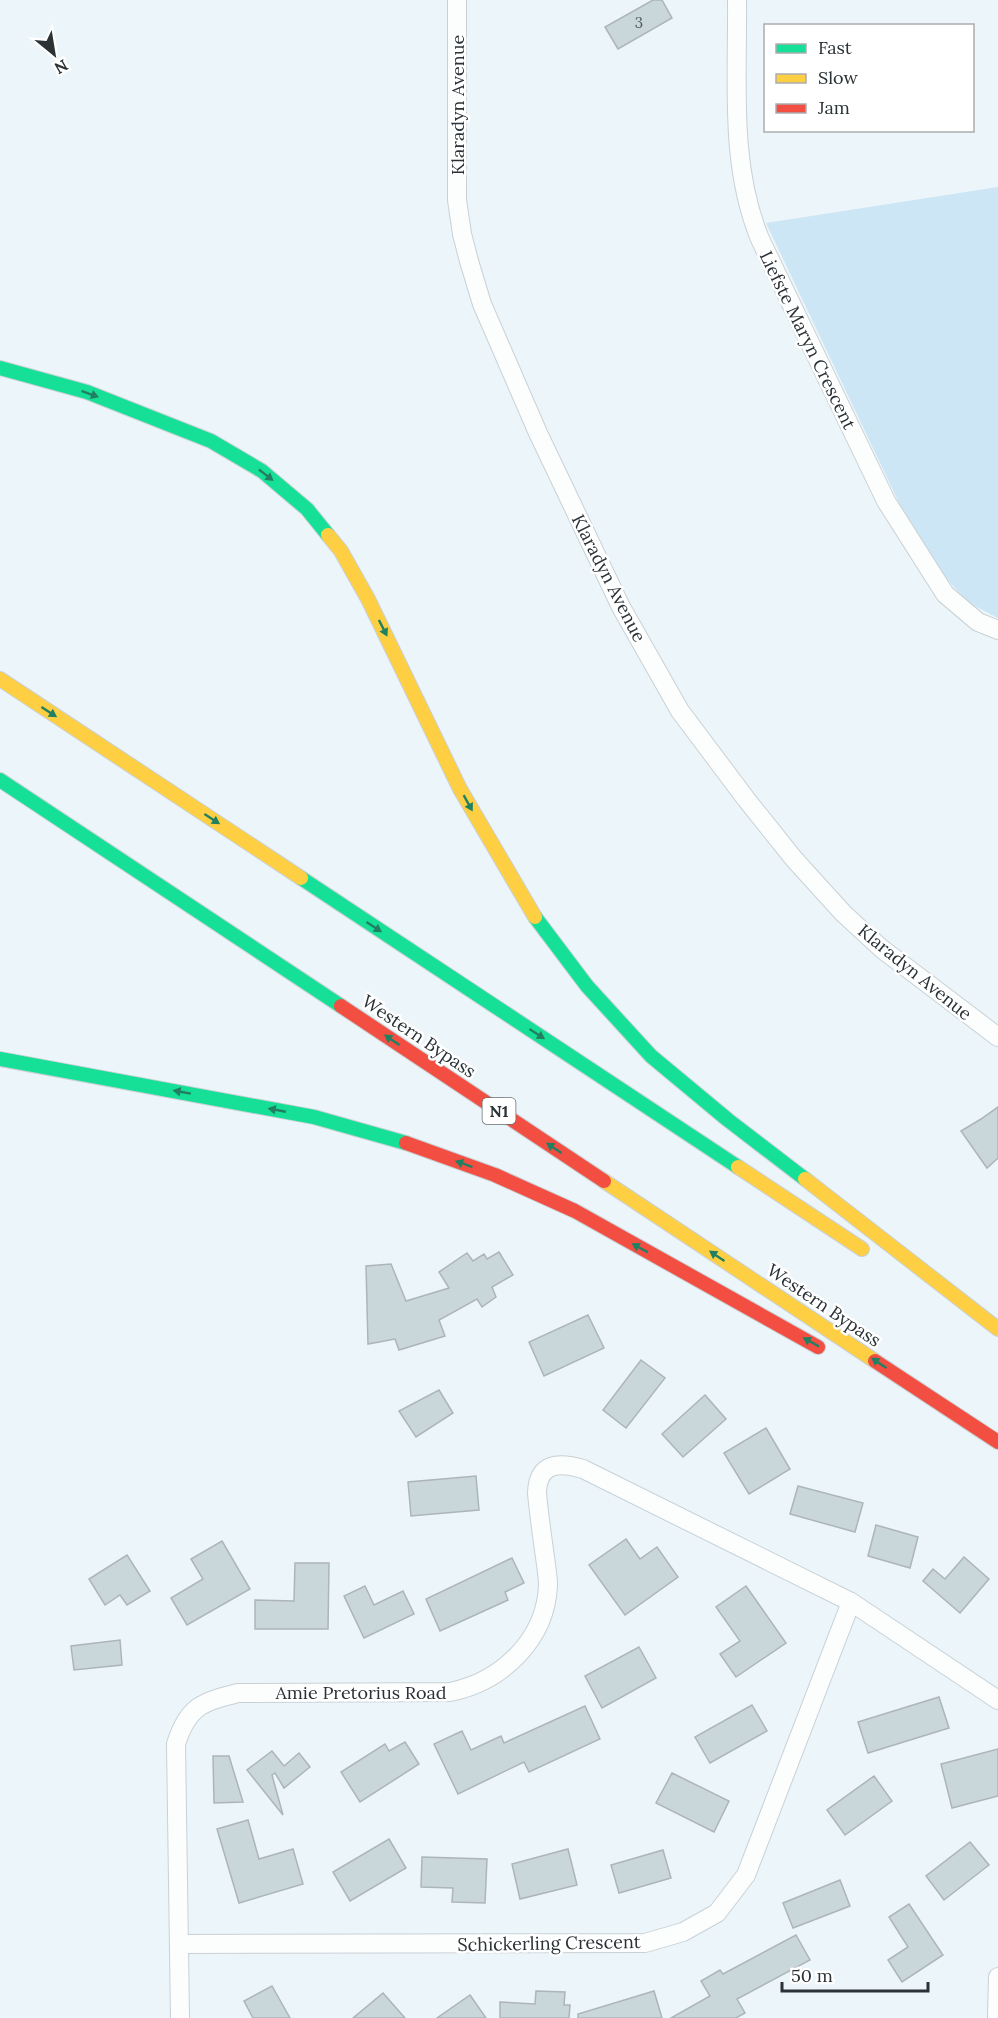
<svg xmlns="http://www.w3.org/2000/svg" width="998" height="2018" font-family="Lora,serif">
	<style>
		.green { fill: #cce6f5 }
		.building { fill: #c9d7da; stroke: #adb5b7; stroke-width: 1.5 }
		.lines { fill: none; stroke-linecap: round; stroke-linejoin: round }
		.street-casing { stroke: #c9d1d5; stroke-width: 20 }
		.fast-casing { stroke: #c9d1d5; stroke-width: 16 }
		.slow-casing { stroke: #c9d1d5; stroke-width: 16 }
		.jam-casing { stroke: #c9d1d5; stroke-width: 16 }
		.street { stroke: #fcfefe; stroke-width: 18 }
		.fast { stroke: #16e098; stroke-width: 14 }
		.slow { stroke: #ffcf43; stroke-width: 14 }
		.jam { stroke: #f24e42; stroke-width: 14 }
		.oneway { fill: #218062 }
		.labels { text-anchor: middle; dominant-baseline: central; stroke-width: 5; stroke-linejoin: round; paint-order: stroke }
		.number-label { font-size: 15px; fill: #525b5f }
		.shield { fill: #fff; stroke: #6a7072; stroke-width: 1.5 }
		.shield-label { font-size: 16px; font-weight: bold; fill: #2a3236 }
		.street-label { font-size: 18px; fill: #2a3236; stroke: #fff }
	</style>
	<rect width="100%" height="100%" fill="#ecf5f9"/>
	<!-- green -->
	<polygon class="green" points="998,187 998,618 969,603 941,573 902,509 766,223"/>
	<!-- building -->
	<g class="building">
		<polygon points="653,0 662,0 672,18 618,49 605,27"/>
		<polygon points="998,1107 998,1158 987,1168 961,1131 981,1119"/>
		<polygon points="499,1252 513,1275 492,1287 496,1297 482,1307 477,1299 439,1320 445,1336 399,1350 395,1339 368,1344 366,1266 391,1264 406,1301 449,1288 439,1272 467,1253 473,1261 484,1254 487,1259"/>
		<polygon points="588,1315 604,1348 544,1376 529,1342"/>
		<polygon points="641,1360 665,1378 626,1428 603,1410"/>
		<polygon points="439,1390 453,1413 416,1437 399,1411"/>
		<polygon points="705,1395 726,1419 683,1457 662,1434"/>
		<polygon points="766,1428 790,1469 749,1494 724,1453"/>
		<polygon points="476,1476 479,1510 411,1516 408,1482"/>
		<polygon points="798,1486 863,1503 855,1532 790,1514"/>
		<polygon points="876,1525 918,1537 910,1568 868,1556"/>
		<polygon points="626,1539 640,1559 657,1547 678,1577 625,1615 589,1565"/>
		<polygon points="222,1541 250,1589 187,1625 171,1598 203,1579 191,1559"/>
		<polygon points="127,1555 150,1591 127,1605 120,1595 105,1605 89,1579"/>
		<polygon points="964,1557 989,1579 960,1613 923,1581 933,1569 945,1579"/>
		<polygon points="512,1558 524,1583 505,1592 508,1600 440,1631 426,1599"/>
		<polygon points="295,1563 329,1563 328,1629 255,1629 255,1600 294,1601"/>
		<polygon points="365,1586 374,1605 403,1591 414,1614 364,1638 344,1596"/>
		<polygon points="746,1586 786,1643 736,1677 720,1654 740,1641 716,1607"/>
		<polygon points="120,1640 122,1665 74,1670 71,1646"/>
		<polygon points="639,1647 656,1678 602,1708 585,1676"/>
		<polygon points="939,1697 949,1728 868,1753 858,1722"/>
		<polygon points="752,1705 767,1731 710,1763 695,1737"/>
		<polygon points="585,1706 600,1739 529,1772 524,1762 458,1794 434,1744 462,1731 471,1750 501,1736 504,1743"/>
		<polygon points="405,1742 419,1764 360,1802 341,1772 385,1744 389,1751"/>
		<polygon points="998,1749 998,1796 952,1808 941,1764"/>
		<polygon points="272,1751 284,1766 299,1753 310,1767 284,1788 275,1773 272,1775 283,1815 247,1770"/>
		<polygon points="213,1756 229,1756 243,1802 214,1803"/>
		<polygon points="672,1773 729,1801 714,1832 656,1803"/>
		<polygon points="874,1776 892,1801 845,1835 827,1810"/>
		<polygon points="248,1820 259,1859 293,1849 303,1884 239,1903 217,1829"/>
		<polygon points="389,1839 406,1868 350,1901 333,1872"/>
		<polygon points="970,1842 989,1865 944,1900 926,1876"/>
		<polygon points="568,1849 577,1885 520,1899 512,1864"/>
		<polygon points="663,1850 671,1878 619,1893 611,1865"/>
		<polygon points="422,1857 487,1859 485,1903 452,1902 453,1888 421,1887"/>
		<polygon points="840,1880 850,1906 793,1928 783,1903"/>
		<polygon points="909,1904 943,1955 902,1982 888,1960 908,1947 889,1917"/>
		<polygon points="796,1935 810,1960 737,1999 745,2013 736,2018 671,2018 710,1996 701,1981 720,1970 723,1974"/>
		<polygon points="272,1986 290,2018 253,2018 244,2001"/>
		<polygon points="536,1991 565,1992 564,2005 570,2005 569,2018 500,2018 500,2002 535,2004"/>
		<polygon points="654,1991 662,2018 578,2018 578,2014"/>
		<polygon points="383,1993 405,2018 353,2018"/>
		<polygon points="470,1995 486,2018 437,2018"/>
	</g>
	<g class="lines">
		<!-- street casing -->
		<g class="street-casing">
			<g id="street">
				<polyline points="457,0 457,200 462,234 469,261 482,304 538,433 621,607 680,711 746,799 794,859 843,913 882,949 998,1037"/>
				<path d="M737 0C738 80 729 164 760 239L886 501 945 594 978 622 998 630"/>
				<polyline points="179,1944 645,1943 683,1932 717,1913 746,1875 851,1602"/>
				<path d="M180 2018 176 1744C188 1706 202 1702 238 1693L450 1692C501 1682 546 1640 548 1585 548 1576 546 1566 545 1557 542 1536 539 1515 537 1493 538 1462 559 1462 583 1469L851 1602 998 1700"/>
				<polyline points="997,2018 998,1977"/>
			</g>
		</g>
		<!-- fast casing -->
		<g class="fast-casing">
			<g id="fast">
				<polyline points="0,368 87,392 211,441 262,471 307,509 328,535"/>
				<polyline points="0,780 341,1006"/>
				<polyline points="301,878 738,1167"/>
				<polyline points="535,917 587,986 651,1056 728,1120 805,1179"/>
				<polyline points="0,1059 314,1117 406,1143"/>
			</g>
		</g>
		<!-- slow casing -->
		<g class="slow-casing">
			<g id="slow">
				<polyline points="328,535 341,551 368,599 460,789 535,917"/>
				<polyline points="0,679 301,878"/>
				<polyline points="738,1167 862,1249"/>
				<polyline points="805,1179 998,1329"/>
				<polyline points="604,1181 875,1361"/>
			</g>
		</g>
		<!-- jam casing -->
		<g class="jam-casing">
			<g id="jam">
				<polyline points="341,1006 604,1181"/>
				<polyline points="406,1143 495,1175 575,1211 818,1347"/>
				<polyline points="875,1361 998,1442"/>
			</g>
		</g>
		<!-- street -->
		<use href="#street" class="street"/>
		<!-- fast -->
		<use href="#fast" class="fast"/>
		<!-- slow -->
		<use href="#slow" class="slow"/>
		<!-- jam -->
		<use href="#jam" class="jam"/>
	</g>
	<!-- one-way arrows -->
	<defs><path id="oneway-solid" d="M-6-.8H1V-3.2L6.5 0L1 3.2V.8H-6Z" transform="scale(1.5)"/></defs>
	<g class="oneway">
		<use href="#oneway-solid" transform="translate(90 394) rotate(20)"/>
		<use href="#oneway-solid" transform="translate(266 475) rotate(38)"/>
		<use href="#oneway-solid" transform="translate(383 628) rotate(63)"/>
		<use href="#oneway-solid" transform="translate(49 712) rotate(33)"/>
		<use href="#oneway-solid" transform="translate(468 803) rotate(61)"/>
		<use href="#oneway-solid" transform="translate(212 819) rotate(33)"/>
		<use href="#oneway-solid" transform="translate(374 927) rotate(33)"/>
		<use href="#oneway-solid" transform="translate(537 1034) rotate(33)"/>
		<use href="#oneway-solid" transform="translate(392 1040) rotate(-146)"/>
		<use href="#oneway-solid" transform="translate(182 1092) rotate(-170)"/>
		<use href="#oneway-solid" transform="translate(277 1110) rotate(-169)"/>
		<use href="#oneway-solid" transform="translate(554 1148) rotate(-146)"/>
		<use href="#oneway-solid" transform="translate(464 1164) rotate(-160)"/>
		<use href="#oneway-solid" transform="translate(640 1248) rotate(-151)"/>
		<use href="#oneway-solid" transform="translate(717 1256) rotate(-146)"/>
		<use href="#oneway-solid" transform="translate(811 1342) rotate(-151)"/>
		<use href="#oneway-solid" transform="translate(879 1363) rotate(-146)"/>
	</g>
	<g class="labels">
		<!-- number labels -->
		<g class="number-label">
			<text x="639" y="22">3</text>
		</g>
		<!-- shield labels -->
		<rect class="shield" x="482.5" y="1098" width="33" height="26" rx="4.5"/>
		<g class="shield-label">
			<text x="499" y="1111">N1</text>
		</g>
		<!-- street labels -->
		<g class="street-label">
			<text transform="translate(457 105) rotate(-90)">Klaradyn Avenue</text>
			<text transform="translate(808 340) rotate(64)">Liefste Maryn Crescent</text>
			<text transform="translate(609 578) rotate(63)">Klaradyn Avenue</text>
			<text transform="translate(915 972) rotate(39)">Klaradyn Avenue</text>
			<text transform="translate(419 1036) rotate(34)">Western Bypass</text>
			<text transform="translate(824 1305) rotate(34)">Western Bypass</text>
			<text x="361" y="1692">Amie Pretorius Road</text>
			<text transform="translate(549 1943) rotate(-1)">Schickerling Crescent</text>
		</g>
	</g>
	<!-- legend -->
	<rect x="764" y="24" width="210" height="108" fill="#ffffff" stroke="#aaadaf" stroke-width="1.5"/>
	<rect x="776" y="44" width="30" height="9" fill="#16e098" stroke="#aaadaf" stroke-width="1.5"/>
	<text x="818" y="54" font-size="18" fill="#2a3236">Fast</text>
	<rect x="776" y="74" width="30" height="9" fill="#ffcf43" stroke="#aaadaf" stroke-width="1.5"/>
	<text x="818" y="84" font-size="18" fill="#2a3236">Slow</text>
	<rect x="776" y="104" width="30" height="9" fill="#f24e42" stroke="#aaadaf" stroke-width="1.5"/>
	<text x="818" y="114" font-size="18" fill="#2a3236">Jam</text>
	<!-- north arrow -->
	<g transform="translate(54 54) rotate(150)" stroke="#ffffff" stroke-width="4.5" paint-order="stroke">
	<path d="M0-4.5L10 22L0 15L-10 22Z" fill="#2a3236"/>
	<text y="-9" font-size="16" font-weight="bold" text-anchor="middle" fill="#2a3236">N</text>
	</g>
	<!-- scale -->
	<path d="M782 1982v9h146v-9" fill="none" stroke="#2a3236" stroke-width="3"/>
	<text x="791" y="1982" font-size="18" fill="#2a3236" stroke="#ffffff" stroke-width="4.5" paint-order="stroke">50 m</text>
</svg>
